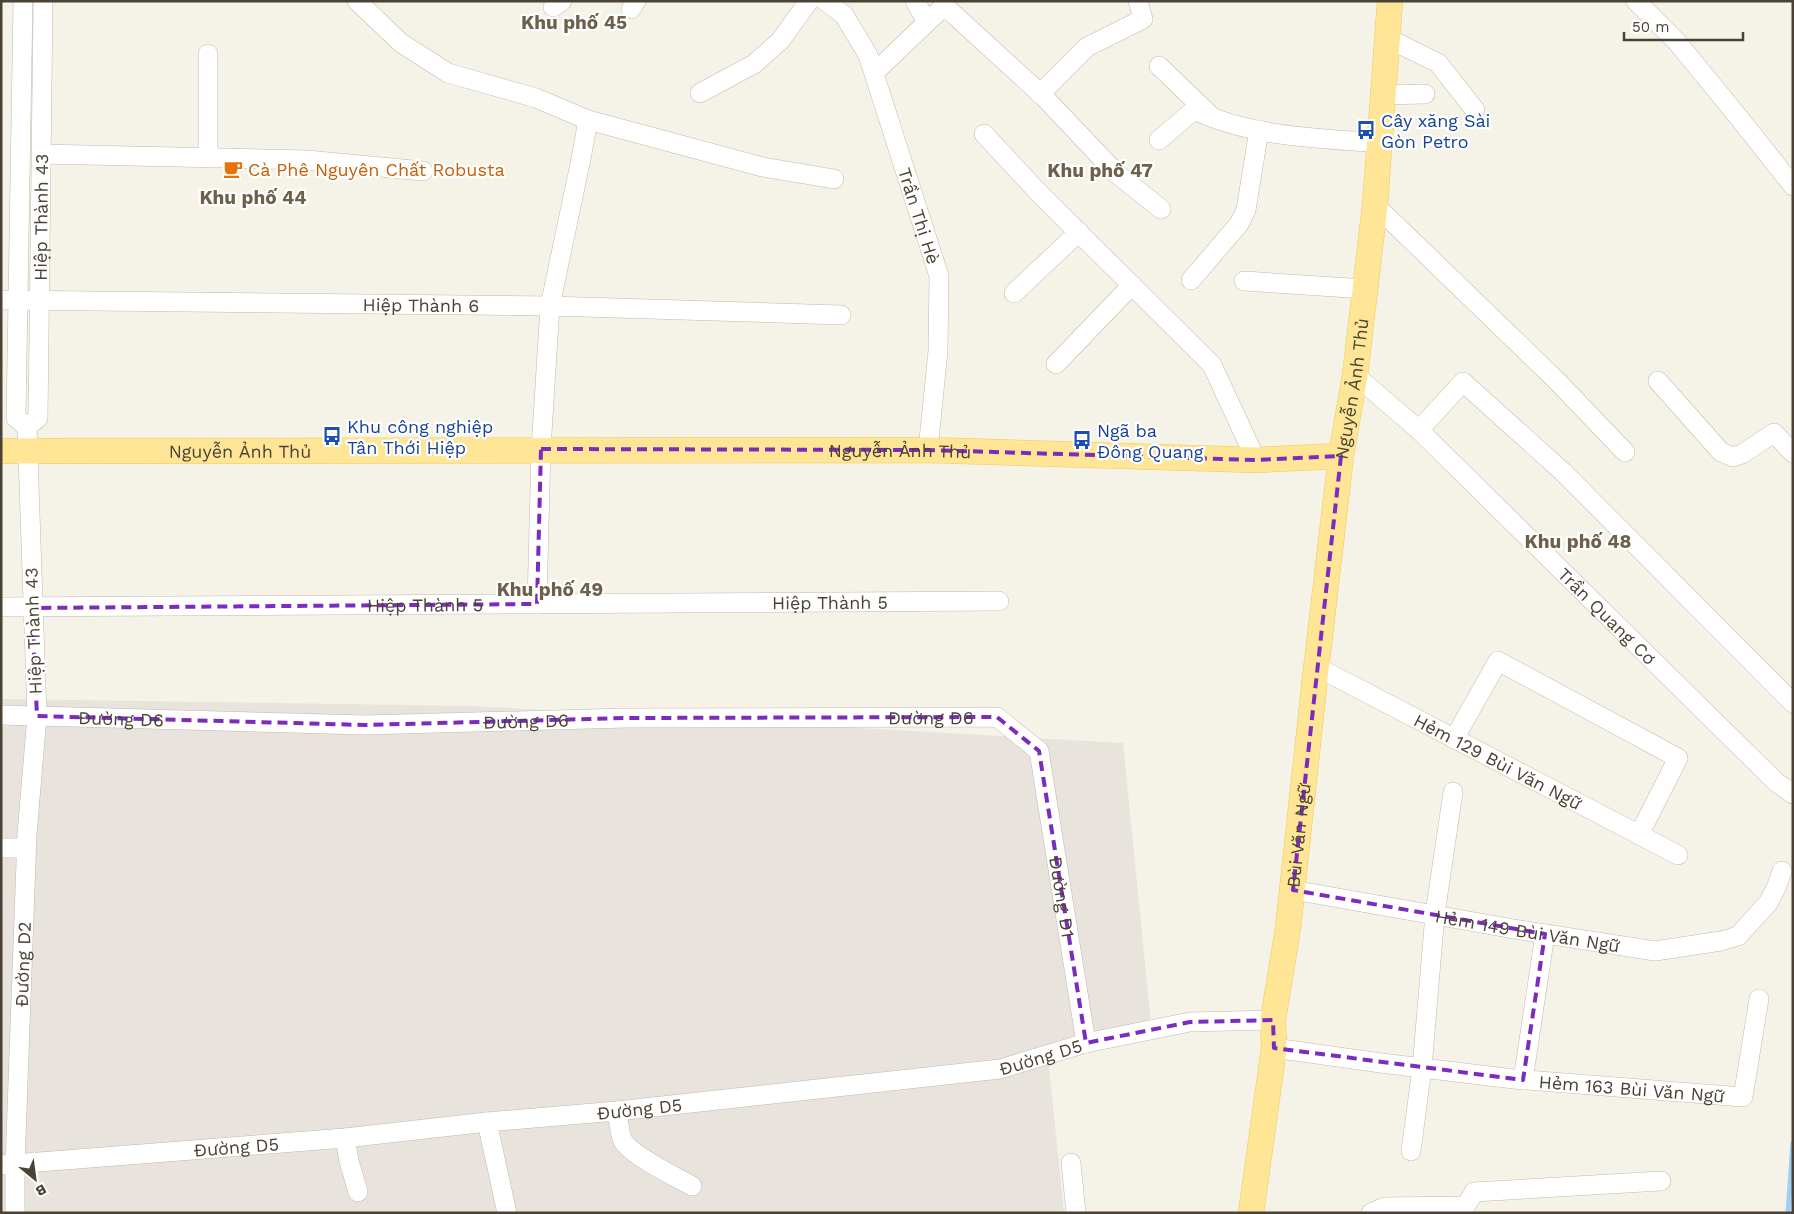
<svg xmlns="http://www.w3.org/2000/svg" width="1794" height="1214" font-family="'Work Sans',sans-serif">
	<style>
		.industrial { fill: #e8e3dc }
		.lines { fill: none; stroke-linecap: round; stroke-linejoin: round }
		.stream { stroke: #9ed0f8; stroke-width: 5 }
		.minor-casing { stroke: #c2baa9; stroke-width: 20 }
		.major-casing { stroke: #f1ca5a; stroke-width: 26 }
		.minor { stroke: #fff; stroke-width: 19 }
		.major { stroke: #ffe697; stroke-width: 25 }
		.marked { fill: none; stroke: #7b2cbf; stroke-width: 4; stroke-dasharray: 10 6; stroke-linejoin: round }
		.labels { text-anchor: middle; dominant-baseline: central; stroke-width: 4.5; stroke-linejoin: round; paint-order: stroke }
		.transit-label { font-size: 18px; fill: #164399; stroke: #fff; text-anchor: start }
		.food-label { font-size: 18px; fill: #c56008; stroke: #fff; text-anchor: start }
		.street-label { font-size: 18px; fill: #4a4335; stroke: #fff }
		.neighbourhood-label { font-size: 19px; font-weight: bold; fill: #6e614b; stroke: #fff }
	</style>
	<rect width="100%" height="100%" fill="#f5f2e7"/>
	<!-- industrial -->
	<polygon class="industrial" points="1,699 474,706 1123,743 1151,1024 1047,1048 1064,1213 1,1213"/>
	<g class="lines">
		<!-- stream -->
		<polyline class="stream" points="1788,1213 1793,1143"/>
		<!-- minor casing -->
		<g class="minor-casing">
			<g id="minor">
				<polyline points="23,1 16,418 27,427"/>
				<polyline points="357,1 401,43 448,73 536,98 588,120 581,159 550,306 541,449 537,604"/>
				<path id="s1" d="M825 1 844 15 868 55 939 276 938 351 928 450"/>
				<polyline points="915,1 927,22"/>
				<polyline points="1636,1 1677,42 1740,119 1793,186"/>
				<polyline points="553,7 562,1"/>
				<polyline points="631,9 636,1"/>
				<polyline points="1387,38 1438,63 1475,110"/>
				<polyline points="1159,66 1210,115"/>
				<polyline points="874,73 941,9 950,11 1043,96 1116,173 1161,209"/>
				<polyline points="700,93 754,64 780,41 809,1"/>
				<polyline points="1040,94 1087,47 1143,19 1138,1"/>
				<polyline points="1383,95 1425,94"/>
				<polyline points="588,120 763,167 834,179"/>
				<polyline points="984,134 1038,192 1212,365 1256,460"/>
				<path d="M1159 140 1194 110C1251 137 1317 138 1379 143"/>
				<polyline points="41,154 307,160 423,171"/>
				<polyline points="208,158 208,54"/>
				<polyline points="1375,205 1556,380 1625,452"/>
				<polyline points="1191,280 1239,224 1246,210 1259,130"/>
				<polyline points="1244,281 1365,289"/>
				<polyline points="1014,293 1079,232"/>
				<path id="s2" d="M1 300 550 306 841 315"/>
				<polyline points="1056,364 1132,285"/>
				<path id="s3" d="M1355 375 1419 430 1776 782 1793 794"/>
				<polyline points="1658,381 1721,452 1733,457 1742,454 1774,433 1793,453"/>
				<path id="s4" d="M27 427 38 418 43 1"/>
				<polyline points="1419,430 1463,382 1563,472 1793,703"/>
				<path id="s5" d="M1 607 999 601"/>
				<path id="s6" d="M1317 667 1678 855"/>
				<path id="s7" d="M1 715 365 725 626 718 997 717 1039 751 1086 1043"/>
				<polyline points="1454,739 1498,661 1678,758 1639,835"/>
				<polyline points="1,848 26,848"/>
				<path id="s8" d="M1293 890 1514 929 1655 951 1721 941 1738 936 1768 903 1776 888 1782 871"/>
				<path id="s9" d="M1274 1048 1381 1063 1514 1079 1743 1097 1759 999"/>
				<polyline points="1523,1080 1545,934"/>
				<path d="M617 1111C619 1120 619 1133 623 1141 632 1156 676 1177 692 1186"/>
				<polyline points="487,1122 507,1213"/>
				<polyline points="345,1138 349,1161 358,1192"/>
				<polyline points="1411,1151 1422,1068 1435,914 1453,792"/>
				<polyline points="1071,1163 1076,1213"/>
				<path id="s10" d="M1 1165 345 1138 487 1122 617 1111 1000 1069 1086 1043 1190 1022 1273 1020"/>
				<path id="s11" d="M15 1213V1165L27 834 37 716 27 427"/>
				<polyline points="1371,1213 1385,1207 1466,1206 1474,1192 1661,1181"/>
			</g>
		</g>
		<!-- major casing -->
		<g class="major-casing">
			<g id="major">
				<path id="s12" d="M1 451 928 450 1256 460 1341 456"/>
				<path id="s13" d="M1251 1213 1274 1048 1273 1020 1288 928 1315 678 1341 456 1355 375 1375 205 1390 1"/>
			</g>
		</g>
		<!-- minor -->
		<use href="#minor" class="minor"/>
		<!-- major -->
		<use href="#major" class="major"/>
	</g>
	<!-- marked area -->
	<path class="marked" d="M541 449 928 450 1256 460 1341 456 1293 890 1545 934 1523 1080 1274 1048 1273 1020 1190 1022 1086 1043 1039 751 997 717 626 718 365 725 37 716 32 608 537 604Z"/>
	<!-- icons -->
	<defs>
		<g id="bus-bare" transform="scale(1.5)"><path d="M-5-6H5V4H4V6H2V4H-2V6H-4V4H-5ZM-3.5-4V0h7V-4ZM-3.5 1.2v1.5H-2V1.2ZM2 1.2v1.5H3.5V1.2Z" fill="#1a4fb4" stroke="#fff" stroke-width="2.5" paint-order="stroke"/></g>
		<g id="cafe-bare" transform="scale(1.5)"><path d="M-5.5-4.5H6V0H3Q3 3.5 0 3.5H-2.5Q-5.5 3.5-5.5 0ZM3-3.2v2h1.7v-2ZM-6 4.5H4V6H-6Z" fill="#e8710a" stroke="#fff" stroke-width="2.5" paint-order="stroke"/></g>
	</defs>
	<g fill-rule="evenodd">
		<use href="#bus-bare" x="1366" y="130"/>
		<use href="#cafe-bare" x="233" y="169"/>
		<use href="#bus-bare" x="332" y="436"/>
		<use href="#bus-bare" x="1082" y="440"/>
	</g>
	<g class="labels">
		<!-- transit labels -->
		<g class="transit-label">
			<text x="1381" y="120">Cây xăng Sài<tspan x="1381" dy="21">Gòn Petro</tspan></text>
			<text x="347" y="426">Khu công nghiệp<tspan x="347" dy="21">Tân Thới Hiệp</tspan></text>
			<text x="1097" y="430">Ngã ba<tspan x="1097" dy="21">Đông Quang</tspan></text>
		</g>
		<!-- food labels -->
		<g class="food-label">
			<text x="248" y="169">Cà Phê Nguyên Chất Robusta</text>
		</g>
		<!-- street labels -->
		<g class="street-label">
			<text stroke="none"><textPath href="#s1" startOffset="239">Trần Thị Hè</textPath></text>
			<text stroke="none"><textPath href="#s4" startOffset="215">Hiệp Thành 43</textPath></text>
			<text stroke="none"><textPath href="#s2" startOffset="420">Hiệp Thành 6</textPath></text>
			<text stroke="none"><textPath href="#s13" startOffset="831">Nguyễn Ảnh Thủ</textPath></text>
			<text stroke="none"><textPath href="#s12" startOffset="239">Nguyễn Ảnh Thủ</textPath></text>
			<text stroke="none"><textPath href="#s12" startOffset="899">Nguyễn Ảnh Thủ</textPath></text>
			<text stroke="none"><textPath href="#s5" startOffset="829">Hiệp Thành 5</textPath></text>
			<text stroke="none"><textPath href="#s5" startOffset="424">Hiệp Thành 5</textPath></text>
			<text stroke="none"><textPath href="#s3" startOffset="349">Trần Quang Cơ</textPath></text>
			<text transform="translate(33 631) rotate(-92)">Hiệp Thành 43</text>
			<text stroke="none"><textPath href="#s7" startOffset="930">Đường D6</textPath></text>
			<text stroke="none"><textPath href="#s7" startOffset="120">Đường D6</textPath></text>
			<text stroke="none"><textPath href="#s7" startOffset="525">Đường D6</textPath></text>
			<text stroke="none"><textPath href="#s6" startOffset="204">Hẻm 129 Bùi Văn Ngữ</textPath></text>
			<text stroke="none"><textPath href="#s13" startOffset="381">Bùi Văn Ngữ</textPath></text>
			<text stroke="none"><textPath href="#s7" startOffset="1198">Đường D1</textPath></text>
			<text stroke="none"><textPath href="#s8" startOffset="238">Hẻm 149 Bùi Văn Ngữ</textPath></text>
			<text stroke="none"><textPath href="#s11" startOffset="249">Đường D2</textPath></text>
			<text stroke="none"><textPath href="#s10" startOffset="1046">Đường D5</textPath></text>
			<text stroke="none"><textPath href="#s9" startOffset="360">Hẻm 163 Bùi Văn Ngữ</textPath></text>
			<text stroke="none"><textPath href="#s10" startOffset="641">Đường D5</textPath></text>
			<text stroke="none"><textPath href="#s10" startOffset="236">Đường D5</textPath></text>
		</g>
		<!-- neighbourhood labels -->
		<g class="neighbourhood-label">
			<text x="574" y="22">Khu phố 45</text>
			<text x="1100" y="170">Khu phố 47</text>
			<text x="253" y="197">Khu phố 44</text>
			<text x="1578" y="541">Khu phố 48</text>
			<text x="550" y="589">Khu phố 49</text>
		</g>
	</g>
	<!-- border -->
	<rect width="1794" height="1214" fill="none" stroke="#4a4335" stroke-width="5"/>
	<!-- north arrow -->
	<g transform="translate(35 1179) rotate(151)" stroke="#ffffff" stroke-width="4" paint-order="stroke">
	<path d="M0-4L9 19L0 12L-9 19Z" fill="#4a4335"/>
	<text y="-8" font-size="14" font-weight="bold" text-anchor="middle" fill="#4a4335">B</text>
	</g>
	<!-- scale -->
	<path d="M1624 32v8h119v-8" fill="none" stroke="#4a4335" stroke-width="2.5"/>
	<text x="1632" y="32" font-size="15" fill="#4a4335" stroke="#ffffff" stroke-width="4" paint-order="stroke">50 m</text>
</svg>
